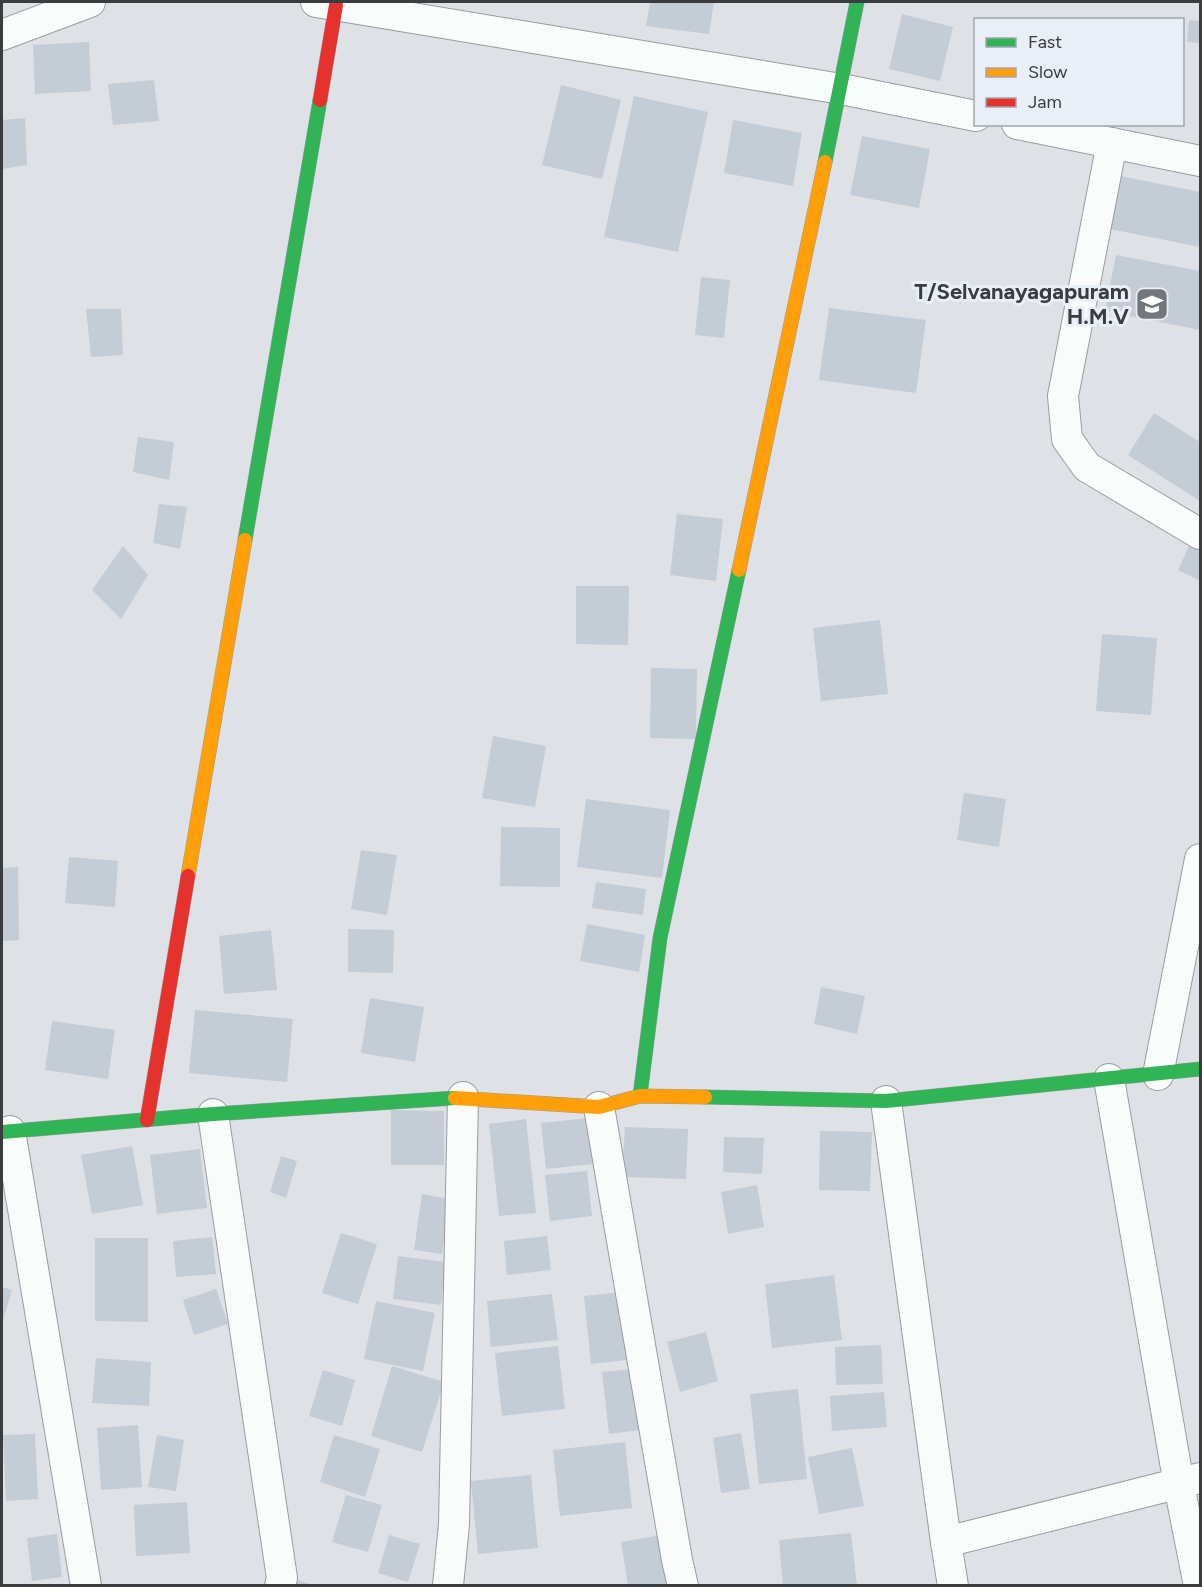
<svg xmlns="http://www.w3.org/2000/svg" width="1202" height="1587" font-family="Figtree,sans-serif">
	<style>
		.building { fill: #c4ccd6 }
		.lines { fill: none; stroke-linecap: round; stroke-linejoin: round }
		.street-casing { stroke: #999ca0; stroke-width: 32 }
		.fast-casing { stroke: #999ca0; stroke-width: 15 }
		.slow-casing { stroke: #999ca0; stroke-width: 15 }
		.jam-casing { stroke: #999ca0; stroke-width: 15 }
		.street { stroke: #fafbfb; stroke-width: 30 }
		.fast { stroke: #30b455; stroke-width: 14 }
		.slow { stroke: #ff9f0a; stroke-width: 14 }
		.jam { stroke: #e5322d; stroke-width: 14 }
		.labels { text-anchor: middle; dominant-baseline: central; stroke-width: 6; stroke-linejoin: round; paint-order: stroke }
		.poi-label { font-size: 22px; font-weight: bold; fill: #3a3c40; stroke: #e8eff7; text-anchor: end }
	</style>
	<rect width="100%" height="100%" fill="#dee2e6"/>
	<!-- building -->
	<g class="building">
		<polygon points="650,2 714,2 709,34 646,26"/>
		<polygon points="902,14 953,27 940,81 889,69"/>
		<polygon points="1189,20 1200,21 1200,43 1187,42"/>
		<polygon points="89,42 91,91 35,94 33,45"/>
		<polygon points="154,80 159,121 113,125 108,84"/>
		<polygon points="561,85 621,100 602,179 542,165"/>
		<polygon points="634,96 708,112 678,252 604,237"/>
		<polygon points="25,118 27,165 2,169 2,120"/>
		<polygon points="733,120 802,133 793,186 724,173"/>
		<polygon points="862,136 930,149 919,208 850,195"/>
		<polygon points="1120,176 1200,192 1200,247 1110,229"/>
		<polygon points="1116,255 1200,271 1200,330 1105,311"/>
		<polygon points="701,277 730,280 724,338 695,335"/>
		<polygon points="829,308 926,320 916,393 819,380"/>
		<polygon points="86,309 121,309 123,355 91,357"/>
		<polygon points="1154,413 1200,442 1200,501 1128,455"/>
		<polygon points="138,437 174,442 169,480 133,472"/>
		<polygon points="159,504 187,507 180,549 153,543"/>
		<polygon points="677,514 723,519 716,581 670,575"/>
		<polygon points="1190,544 1200,550 1200,581 1178,570"/>
		<polygon points="123,546 148,575 121,619 92,590"/>
		<polygon points="576,586 629,586 628,645 576,644"/>
		<polygon points="880,620 888,694 821,701 813,628"/>
		<polygon points="1102,634 1157,638 1151,715 1096,711"/>
		<polygon points="651,668 697,669 696,739 650,738"/>
		<polygon points="493,736 546,746 535,807 482,798"/>
		<polygon points="964,793 1006,799 999,847 957,840"/>
		<polygon points="586,799 670,810 662,878 577,867"/>
		<polygon points="501,827 560,828 560,887 500,886"/>
		<polygon points="361,850 397,855 387,915 351,909"/>
		<polygon points="69,857 118,861 115,907 65,903"/>
		<polygon points="18,867 19,940 2,941 2,868"/>
		<polygon points="596,882 646,889 643,915 592,908"/>
		<polygon points="587,924 645,935 639,972 580,961"/>
		<polygon points="348,929 394,930 393,973 348,972"/>
		<polygon points="271,930 277,990 224,994 219,936"/>
		<polygon points="821,987 865,996 857,1034 814,1024"/>
		<polygon points="370,998 424,1007 415,1062 361,1053"/>
		<polygon points="195,1010 293,1019 287,1082 189,1073"/>
		<polygon points="52,1021 115,1030 108,1079 45,1070"/>
		<polygon points="391,1110 444,1111 444,1165 391,1165"/>
		<polygon points="589,1118 593,1164 546,1169 541,1123"/>
		<polygon points="526,1119 536,1213 499,1216 489,1124"/>
		<polygon points="625,1127 688,1129 686,1179 622,1177"/>
		<polygon points="820,1131 872,1132 870,1191 819,1190"/>
		<polygon points="724,1137 764,1138 762,1174 723,1172"/>
		<polygon points="132,1146 143,1205 92,1214 81,1155"/>
		<polygon points="200,1149 207,1208 157,1214 150,1155"/>
		<polygon points="281,1156 297,1161 286,1198 270,1192"/>
		<polygon points="587,1171 592,1216 550,1221 545,1175"/>
		<polygon points="757,1185 764,1227 728,1234 721,1192"/>
		<polygon points="422,1194 450,1199 442,1254 414,1250"/>
		<polygon points="341,1233 377,1244 358,1304 322,1293"/>
		<polygon points="547,1236 551,1270 507,1275 504,1241"/>
		<polygon points="212,1237 216,1274 176,1277 173,1241"/>
		<polygon points="95,1238 148,1238 148,1322 95,1321"/>
		<polygon points="398,1256 446,1262 441,1305 393,1299"/>
		<polygon points="834,1275 842,1340 772,1348 765,1284"/>
		<polygon points="2,1287 12,1290 2,1324"/>
		<polygon points="216,1289 228,1324 194,1335 183,1300"/>
		<polygon points="621,1292 627,1360 591,1364 584,1296"/>
		<polygon points="552,1294 558,1340 491,1347 487,1301"/>
		<polygon points="376,1301 435,1313 423,1371 364,1359"/>
		<polygon points="706,1332 718,1381 680,1392 667,1342"/>
		<polygon points="881,1345 883,1384 836,1385 835,1347"/>
		<polygon points="558,1346 565,1409 502,1416 495,1353"/>
		<polygon points="96,1358 151,1362 149,1406 92,1403"/>
		<polygon points="392,1366 444,1382 422,1452 371,1436"/>
		<polygon points="634,1369 640,1430 609,1434 602,1372"/>
		<polygon points="323,1370 355,1380 342,1426 309,1416"/>
		<polygon points="798,1389 807,1479 759,1484 750,1394"/>
		<polygon points="884,1392 887,1427 832,1431 830,1396"/>
		<polygon points="138,1425 142,1487 101,1490 97,1428"/>
		<polygon points="741,1433 750,1489 721,1493 713,1438"/>
		<polygon points="35,1434 38,1499 6,1501 3,1435"/>
		<polygon points="157,1435 184,1440 176,1491 148,1487"/>
		<polygon points="334,1435 380,1449 365,1497 320,1482"/>
		<polygon points="625,1442 632,1508 560,1516 553,1450"/>
		<polygon points="852,1448 864,1506 819,1514 808,1457"/>
		<polygon points="531,1475 538,1548 478,1554 471,1481"/>
		<polygon points="346,1495 382,1505 368,1552 332,1542"/>
		<polygon points="187,1502 190,1553 136,1556 134,1505"/>
		<polygon points="851,1533 857,1586 783,1586 779,1540"/>
		<polygon points="57,1534 62,1577 32,1581 27,1538"/>
		<polygon points="389,1535 420,1544 408,1582 378,1573"/>
		<polygon points="661,1535 669,1586 628,1586 621,1542"/>
		<polygon points="297,1580 313,1585 313,1586 295,1586"/>
	</g>
	<g class="lines">
		<!-- street casing -->
		<g class="street-casing">
			<g id="street">
				<polyline points="316,2 841,89 976,116"/>
				<polyline points="2,35 90,2"/>
				<polyline points="1017,124 1200,161"/>
				<polyline points="1112,143 1063,396 1067,439 1087,467 1200,534"/>
				<polyline points="1158,1075 1200,859"/>
				<polyline points="1109,1079 1179,1485 1199,1586"/>
				<polyline points="886,1101 946,1542 953,1586"/>
				<polyline points="599,1107 677,1560 683,1586"/>
				<polyline points="213,1114 282,1578 280,1586"/>
				<polyline points="10,1131 86,1586"/>
				<polyline points="946,1542 1200,1478"/>
				<polyline points="448,1586 454,1524 463,1097"/>
			</g>
		</g>
		<!-- fast casing -->
		<g class="fast-casing">
			<g id="fast">
				<polyline points="825,162 857,2"/>
				<polyline points="245,540 320,100"/>
				<polyline points="640,1096 660,938 739,570"/>
				<polyline points="705,1097 886,1101 1200,1069"/>
				<polyline points="2,1132 213,1114 455,1098"/>
			</g>
		</g>
		<!-- slow casing -->
		<g class="slow-casing">
			<g id="slow">
				<polyline points="739,570 825,162"/>
				<polyline points="188,876 245,540"/>
				<polyline points="455,1098 599,1107 640,1096 705,1097"/>
			</g>
		</g>
		<!-- jam casing -->
		<g class="jam-casing">
			<g id="jam">
				<polyline points="320,100 336,5"/>
				<polyline points="147,1120 188,876"/>
			</g>
		</g>
		<!-- street -->
		<use href="#street" class="street"/>
		<!-- fast -->
		<use href="#fast" class="fast"/>
		<!-- slow -->
		<use href="#slow" class="slow"/>
		<!-- jam -->
		<use href="#jam" class="jam"/>
	</g>
	<!-- icons -->
	<defs>
		<g id="school-square" transform="scale(1.725)"><rect x="-9" y="-9" width="18" height="18" rx="4" fill="#73767a" stroke="#e8eff7"/><path d="M0-5L7-2L0 1L-7-2ZM-4 1L0 2.5L4 1V4Q0 6-4 4Z" fill="#fff"/></g>
	</defs>
	<g fill-rule="evenodd">
		<use href="#school-square" x="1152" y="304"/>
	</g>
	<g class="labels">
		<!-- poi labels -->
		<g class="poi-label">
			<text x="1129" y="291">T/Selvanayagapuram<tspan x="1129" dy="25">H.M.V</tspan></text>
		</g>
	</g>
	<!-- border -->
	<rect width="1202" height="1587" fill="none" stroke="#3a3c40" stroke-width="6"/>
	<!-- legend -->
	<rect x="974" y="18" width="210" height="108" fill="#e8eff7" stroke="#a2a7ae" stroke-width="1.5"/>
	<rect x="986" y="38" width="30" height="9" fill="#30b455" stroke="#a2a7ae" stroke-width="1.5"/>
	<text x="1028" y="48" font-size="18" fill="#3a3c40">Fast</text>
	<rect x="986" y="68" width="30" height="9" fill="#ff9f0a" stroke="#a2a7ae" stroke-width="1.5"/>
	<text x="1028" y="78" font-size="18" fill="#3a3c40">Slow</text>
	<rect x="986" y="98" width="30" height="9" fill="#e5322d" stroke="#a2a7ae" stroke-width="1.5"/>
	<text x="1028" y="108" font-size="18" fill="#3a3c40">Jam</text>
</svg>
